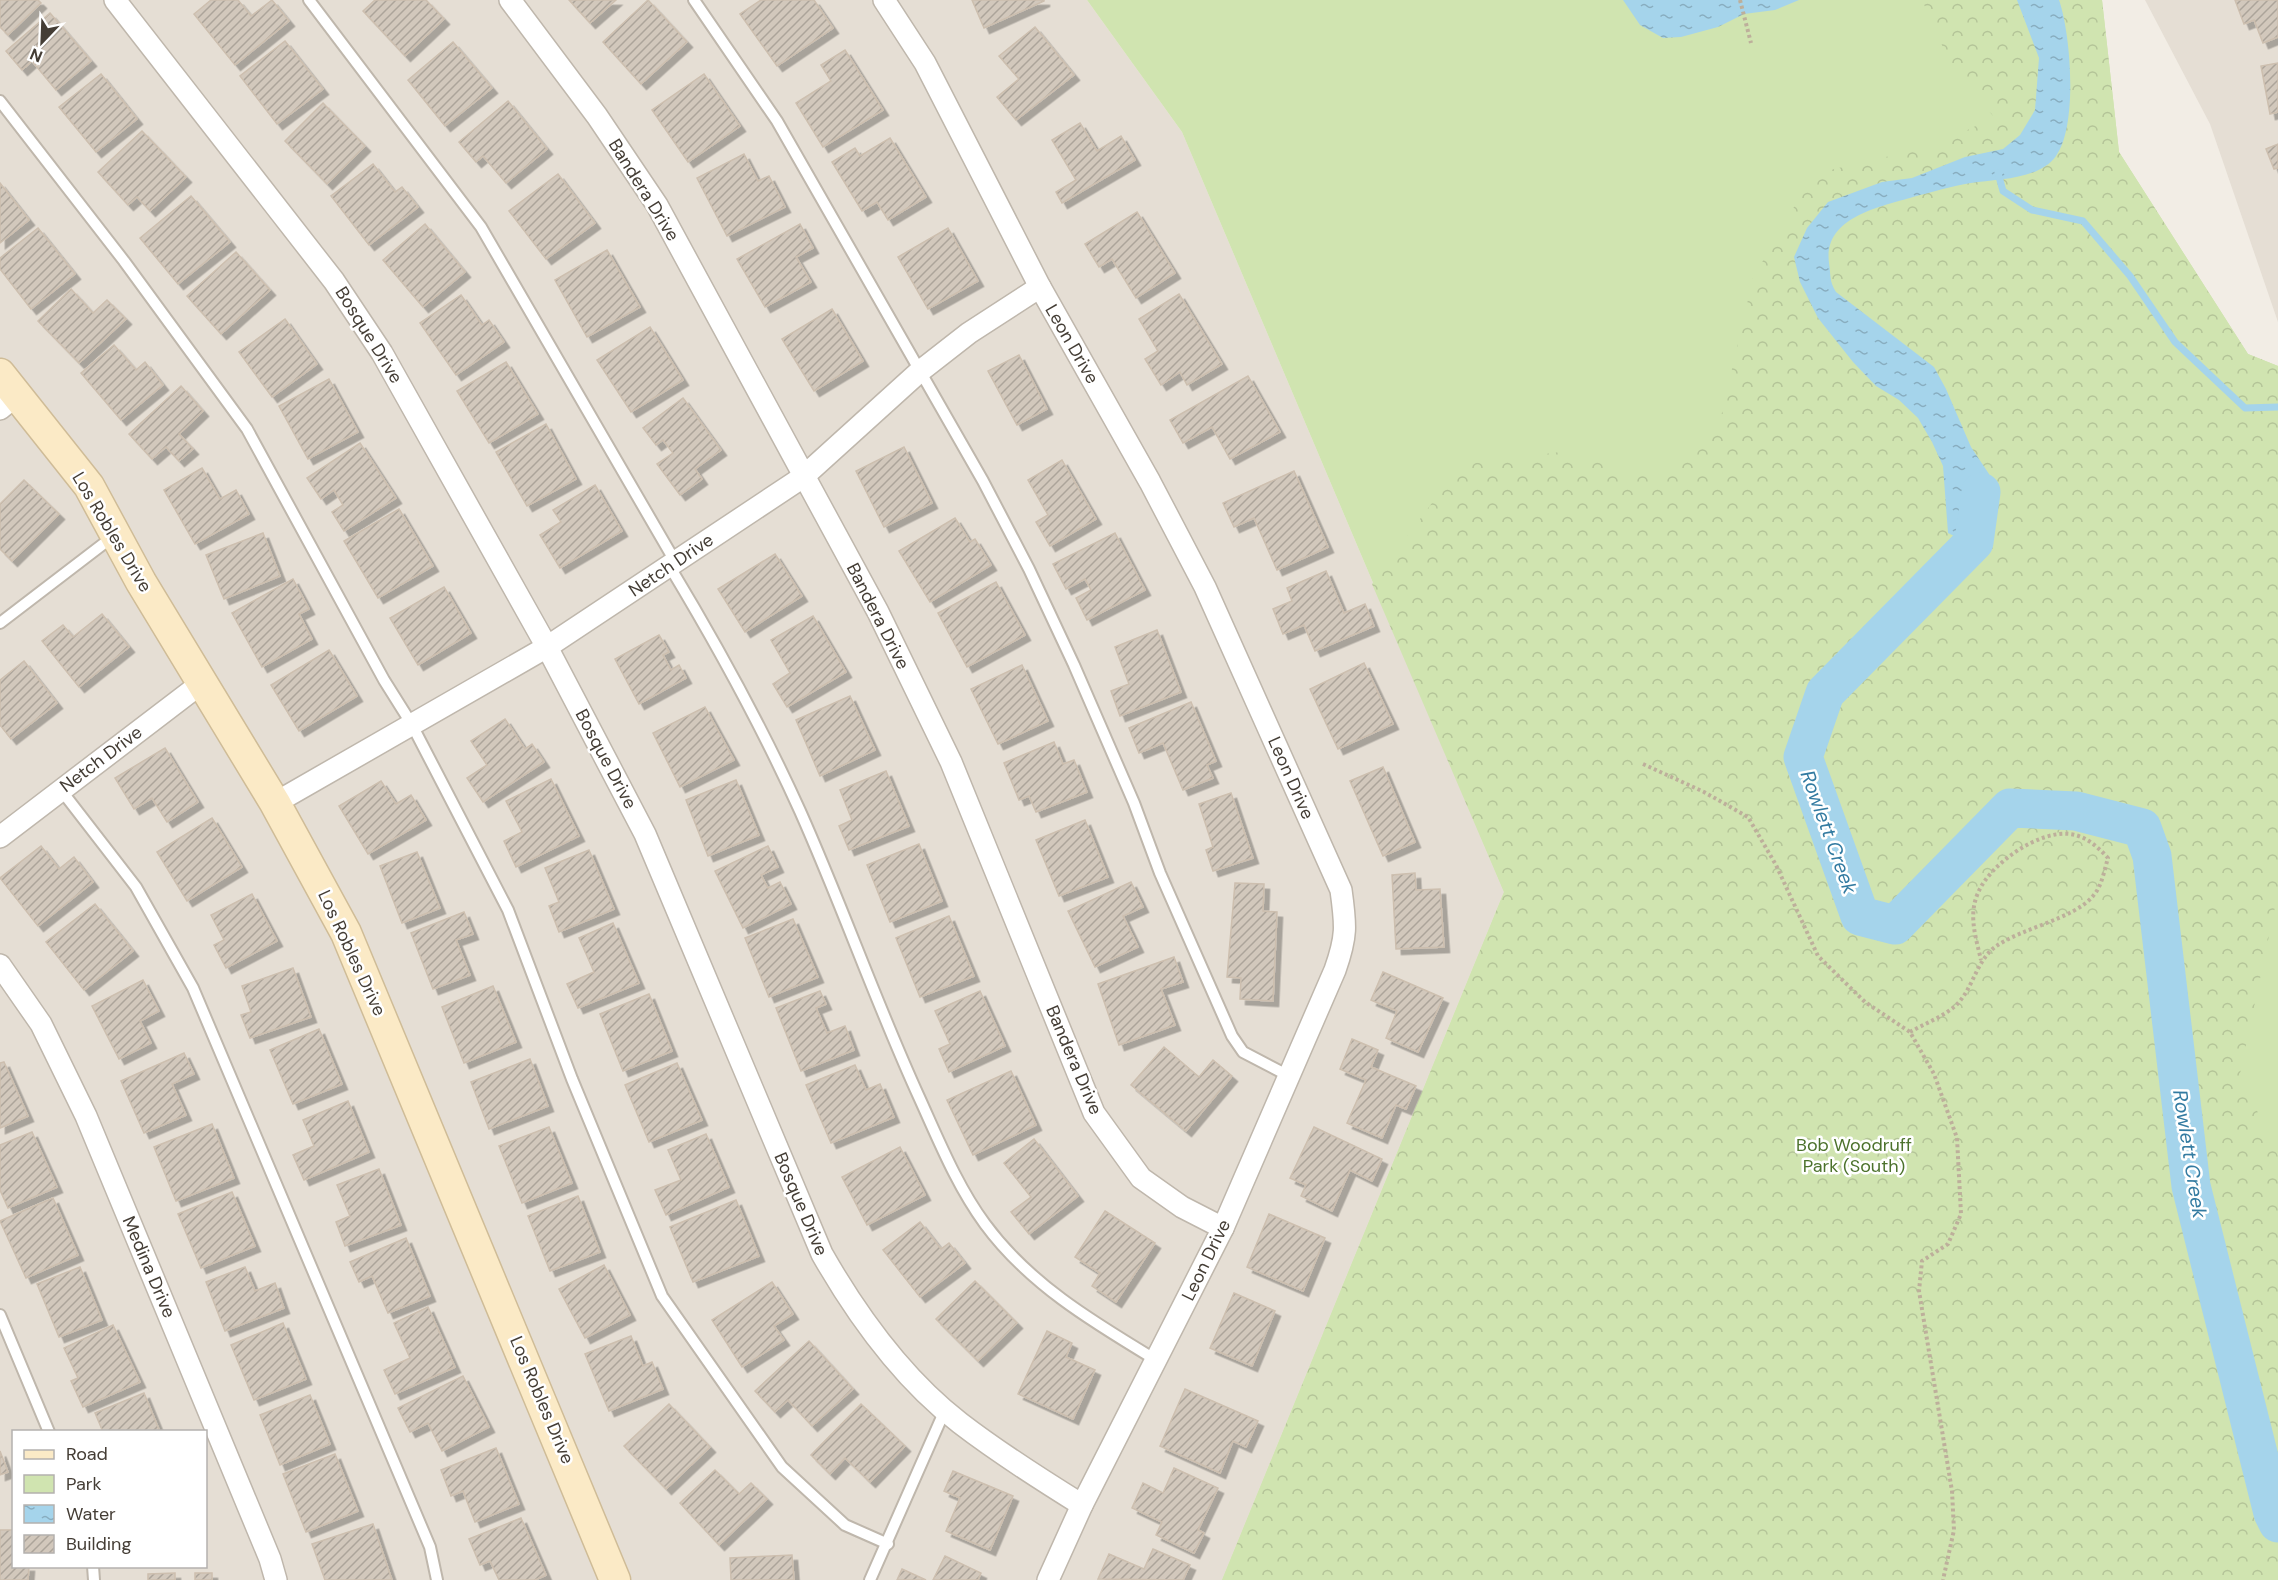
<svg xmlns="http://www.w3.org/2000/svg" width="2278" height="1580" font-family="'DM Sans',sans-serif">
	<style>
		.residential { fill: #e5ded4; fill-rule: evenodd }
		.green { fill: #d0e4b0 }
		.forest { fill: url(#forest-crowns) }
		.water { fill: url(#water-ripples) }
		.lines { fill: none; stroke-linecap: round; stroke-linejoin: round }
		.stream { stroke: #a5d4eb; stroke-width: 7 }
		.river { stroke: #a5d4eb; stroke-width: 39 }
		.building { fill: url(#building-hatch); stroke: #cdbfaf; stroke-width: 1.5; filter: url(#shadow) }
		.lane-casing { stroke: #bfb7ac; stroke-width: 14 }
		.street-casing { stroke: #bfb7ac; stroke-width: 24 }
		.secondary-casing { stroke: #cfbc97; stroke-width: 33 }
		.path { stroke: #bdaf9b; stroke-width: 4; stroke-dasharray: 3 3; stroke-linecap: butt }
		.lane { stroke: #fff; stroke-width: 10 }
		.street { stroke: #fff; stroke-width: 21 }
		.secondary { stroke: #fbeac6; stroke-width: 30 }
		.labels { text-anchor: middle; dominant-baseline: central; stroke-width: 5; stroke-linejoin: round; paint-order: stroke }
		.street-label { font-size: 18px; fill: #443d35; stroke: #fff }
		.park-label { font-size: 18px; fill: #4c722c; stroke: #fff }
		.water-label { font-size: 20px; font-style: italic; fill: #337ba1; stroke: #fff }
	</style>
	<defs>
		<pattern id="forest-crowns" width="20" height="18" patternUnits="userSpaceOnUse" patternTransform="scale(1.5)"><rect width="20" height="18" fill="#d0e4b0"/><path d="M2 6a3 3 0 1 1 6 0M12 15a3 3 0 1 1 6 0" fill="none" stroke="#b4c498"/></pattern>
		<pattern id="water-ripples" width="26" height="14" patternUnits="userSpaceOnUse" patternTransform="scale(1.5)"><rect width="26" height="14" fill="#a5d4eb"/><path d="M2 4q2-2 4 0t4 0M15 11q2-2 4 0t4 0" fill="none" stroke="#88adbf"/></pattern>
		<pattern id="building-hatch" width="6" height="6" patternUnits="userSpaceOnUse" patternTransform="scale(1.5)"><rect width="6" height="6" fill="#d2c8bc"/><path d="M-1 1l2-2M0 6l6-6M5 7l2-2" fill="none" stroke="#aca49a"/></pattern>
		<filter id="shadow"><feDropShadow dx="5.5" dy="5.5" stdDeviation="0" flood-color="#0004"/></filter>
	</defs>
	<rect width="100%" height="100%" fill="#f2ede5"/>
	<!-- residential -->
	<g class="residential">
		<path d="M0 0H1087L1182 132 1504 892 1222 1580H0ZM14 1432H206V1566H14Z"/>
		<polygon points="2145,0 2278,0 2278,322 2210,124"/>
	</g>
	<!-- green -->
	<polygon class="green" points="1087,0 2102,0 2119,152 2248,354 2278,366 2278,1580 1222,1580 1504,892 1182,132"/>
	<!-- forest -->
	<polygon class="forest" points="1922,0 2102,0 2119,152 2248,354 2278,366 2278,893 2240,1074 2278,1156 2278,1580 1222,1580 1504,892 1372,584 1460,465 1560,452 1655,478 1717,434 1753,278 1813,174 1937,145 1994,117 1952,68"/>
	<!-- water -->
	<g class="water">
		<polygon points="1623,0 1799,0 1775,10 1744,14 1718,27 1681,37 1663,38 1640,25"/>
		<path d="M2017 0H2059C2071 34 2078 126 2056 156 2039 180 1997 179 1971 183 1952 186 1932 192 1913 197 1880 207 1823 217 1829 263 1831 275 1829 281 1836 292L1934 367 1946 389 1971 447 1989 474 1995 505 1982 550 1948 533 1943 466 1932 442 1918 418 1899 400 1876 386 1853 362 1818 318 1800 282 1794 257 1807 228 1828 202 1882 182 1912 178 1965 157 2003 149 2020 135 2035 110 2039 58Z"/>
	</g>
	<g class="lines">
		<!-- stream -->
		<polyline class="stream" points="1998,173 2003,191 2032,210 2083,221 2130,276 2175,342 2245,408 2278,407"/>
		<!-- river -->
		<polyline class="river" points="1981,492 1974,542 1825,693 1803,757 1860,916 1895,925 2010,808 2076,811 2142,828 2152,856 2191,1186 2273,1513 2278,1523"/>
	</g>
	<!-- building -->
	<g class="building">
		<polygon points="0,0 38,0 41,3 8,35 0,27"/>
		<polygon points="211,0 238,0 251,16 272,0 289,21 235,65 194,14"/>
		<polygon points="375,0 426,0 444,19 405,56 363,11"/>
		<polygon points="569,0 616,0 590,23"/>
		<polygon points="648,0 687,42 641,84 603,42"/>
		<polygon points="761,0 814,0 833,28 777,66 740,14"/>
		<polygon points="972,0 1044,0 1044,1 984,28"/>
		<polygon points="2235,0 2278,0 2278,37 2263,43 2254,20 2244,24"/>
		<polygon points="50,13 91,61 56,90 32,61 22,70 6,51"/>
		<polygon points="1035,27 1074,75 1016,120 997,97 1019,79 999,56"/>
		<polygon points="285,41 323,89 277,124 240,76"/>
		<polygon points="453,42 492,88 445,126 408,80"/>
		<polygon points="845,50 883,110 823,147 796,103 831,81 821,65"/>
		<polygon points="2278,63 2278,112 2270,114 2261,66"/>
		<polygon points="101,74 137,119 96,152 59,107"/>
		<polygon points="704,74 740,126 688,162 652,110"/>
		<polygon points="508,101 547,149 506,183 483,156 476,162 459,142"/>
		<polygon points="323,103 365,146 327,184 285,141"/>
		<polygon points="1080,123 1097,151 1121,136 1135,160 1062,203 1056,192 1076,180 1052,140"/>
		<polygon points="142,131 186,177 150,211 137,197 128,205 98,172"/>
		<polygon points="890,138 926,197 888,220 877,202 862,211 832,162 855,148 860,156"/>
		<polygon points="2278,144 2278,168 2274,169 2266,149"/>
		<polygon points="744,154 758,181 769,176 785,207 727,236 697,178"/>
		<polygon points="373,164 395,192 402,187 418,207 369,245 331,196"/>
		<polygon points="558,174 595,223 546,259 509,211"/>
		<polygon points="0,183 29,220 0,243"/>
		<polygon points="191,196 230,242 178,284 140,238"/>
		<polygon points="1137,212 1175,273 1136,298 1112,259 1099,267 1085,244"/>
		<polygon points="425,224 465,272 423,307 383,260"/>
		<polygon points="800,224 813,248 796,257 811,282 765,307 737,259"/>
		<polygon points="38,228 75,274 31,309 0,269 0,258"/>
		<polygon points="948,228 978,281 928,309 898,257"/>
		<polygon points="607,250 640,307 587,337 555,280"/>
		<polygon points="236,252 270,290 221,334 187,296"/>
		<polygon points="71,289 93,313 107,300 126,319 79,363 38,321"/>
		<polygon points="1179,294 1222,364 1187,385 1180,372 1161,385 1145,359 1158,351 1139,319"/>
		<polygon points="461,295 482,325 489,320 504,342 456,375 420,323"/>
		<polygon points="832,309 863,361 814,391 782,339"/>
		<polygon points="285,319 317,364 272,397 239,352"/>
		<polygon points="650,327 683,380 631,412 597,360"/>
		<polygon points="114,345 136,370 145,362 163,385 121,420 81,373"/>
		<polygon points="1019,355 1047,409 1017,425 988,371"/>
		<polygon points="506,362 538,414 489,443 457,391"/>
		<polygon points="1248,376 1280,432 1230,459 1212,427 1183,443 1170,420"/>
		<polygon points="329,379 358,432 308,459 279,406"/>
		<polygon points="181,386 203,411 179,434 193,449 179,461 166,447 152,459 129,434"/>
		<polygon points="683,398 721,450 695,469 702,479 680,495 657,464 673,453 663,440 656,445 643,428"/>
		<polygon points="546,424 576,479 527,506 496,452"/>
		<polygon points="360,443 396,498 344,531 332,512 343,505 334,490 321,499 307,478"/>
		<polygon points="904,447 932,503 884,527 856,471"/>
		<polygon points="1062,460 1096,519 1050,546 1036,522 1048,515 1028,480"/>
		<polygon points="202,468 220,499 236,490 249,514 195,544 164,490"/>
		<polygon points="1294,471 1328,547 1277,570 1254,518 1234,527 1223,503"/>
		<polygon points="24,480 59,514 12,561 0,549 0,504"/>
		<polygon points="595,485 622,531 560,568 540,535 561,522 553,510"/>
		<polygon points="399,509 433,566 378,598 344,541"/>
		<polygon points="955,518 970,542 975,539 991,565 930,602 899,551"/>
		<polygon points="263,533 280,576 224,599 206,555"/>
		<polygon points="1115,533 1145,590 1087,620 1076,598 1091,590 1085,579 1066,589 1053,564"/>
		<polygon points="775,554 802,596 745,632 718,589"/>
		<polygon points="1326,571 1344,613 1365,604 1374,626 1315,651 1304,625 1283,634 1273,609 1292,601 1287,588"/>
		<polygon points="293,579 309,609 299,614 312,639 262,667 232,613"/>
		<polygon points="996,582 1025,635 967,667 938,613"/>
		<polygon points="444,587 471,633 418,665 390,618"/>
		<polygon points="102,614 129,647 79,687 42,641 63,625 73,637"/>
		<polygon points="813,616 846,672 787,707 773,684 790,673 771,640"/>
		<polygon points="1157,630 1181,692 1120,716 1111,691 1129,684 1115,647"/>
		<polygon points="659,635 669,652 663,655 671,670 679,665 686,678 639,704 615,659"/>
		<polygon points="329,650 357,696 299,731 271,685"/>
		<polygon points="24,661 57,703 11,739 0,725 0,680"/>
		<polygon points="1364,663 1393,724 1338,749 1310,689"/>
		<polygon points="1022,665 1048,721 998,744 971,689"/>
		<polygon points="850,696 875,750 820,776 796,720"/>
		<polygon points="1191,702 1216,761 1207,765 1213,778 1183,790 1163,743 1139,753 1129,728"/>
		<polygon points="705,707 734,760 680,787 653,733"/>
		<polygon points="505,719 525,749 532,744 544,762 483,802 467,778 487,765 471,741"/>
		<polygon points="1054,742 1063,764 1074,760 1087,792 1036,812 1029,796 1019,800 1004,763"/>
		<polygon points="165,748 198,802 167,822 152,798 134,809 115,778"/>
		<polygon points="1383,767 1415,842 1383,856 1350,781"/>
		<polygon points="886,771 909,826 849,850 839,826 852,820 840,790"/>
		<polygon points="551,779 579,836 516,867 504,841 522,832 506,801"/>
		<polygon points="736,780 759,835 708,856 686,800"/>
		<polygon points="381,781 396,804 411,795 426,820 368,854 339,806"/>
		<polygon points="1231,793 1253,858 1213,871 1206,850 1213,847 1199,804"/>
		<polygon points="212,818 242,867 187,901 157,852"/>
		<polygon points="1085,820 1108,877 1059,896 1036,840"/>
		<polygon points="919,844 942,901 890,922 867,865"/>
		<polygon points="41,846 59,869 74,857 93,882 38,926 0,878"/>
		<polygon points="768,846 778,867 761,875 768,888 780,882 791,904 743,928 715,871"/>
		<polygon points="589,850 614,909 559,932 549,906 559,902 545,868"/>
		<polygon points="417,852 440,908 402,923 380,866"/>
		<polygon points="1415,873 1416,890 1440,889 1444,947 1396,949 1392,875"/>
		<polygon points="1131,882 1143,907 1123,916 1138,947 1095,967 1068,911"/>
		<polygon points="1235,883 1264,884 1263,911 1277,912 1273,1001 1240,999 1241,978 1227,977"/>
		<polygon points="252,894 277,941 226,968 214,945 224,940 211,915"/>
		<polygon points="95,904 133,951 84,990 46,942"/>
		<polygon points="464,912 473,934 456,940 470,975 433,989 411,933"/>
		<polygon points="949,916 974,976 920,997 896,938"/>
		<polygon points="793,919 818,977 769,997 745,938"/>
		<polygon points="613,923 639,983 578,1008 567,984 594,972 579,938"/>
		<polygon points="1174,957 1183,982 1161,989 1175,1025 1119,1045 1098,984"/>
		<polygon points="293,968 311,1017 250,1038 241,1015 251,1012 242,986"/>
		<polygon points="1383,972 1443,998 1418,1052 1386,1038 1397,1011 1371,1000"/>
		<polygon points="143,980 159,1011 140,1021 151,1043 119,1059 92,1006"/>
		<polygon points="493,986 516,1042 464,1063 442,1007"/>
		<polygon points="820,991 826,1004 816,1008 827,1033 845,1026 854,1050 801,1071 776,1008"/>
		<polygon points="980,991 1005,1046 949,1072 939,1049 950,1044 935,1011"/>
		<polygon points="649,994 672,1051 623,1071 600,1014"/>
		<polygon points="319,1029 342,1084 293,1104 270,1050"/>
		<polygon points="1352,1039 1378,1050 1371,1067 1416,1086 1406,1109 1396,1105 1382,1138 1347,1123 1366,1080 1340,1069"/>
		<polygon points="1164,1047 1199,1077 1213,1060 1232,1076 1186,1131 1131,1085"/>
		<polygon points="184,1053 194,1074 172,1084 186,1115 144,1133 121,1081"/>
		<polygon points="530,1059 548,1106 489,1129 471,1082"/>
		<polygon points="4,1062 28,1116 0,1128 0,1063"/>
		<polygon points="677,1063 702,1120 649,1142 625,1085"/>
		<polygon points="855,1065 866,1090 880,1084 894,1117 831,1143 806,1085"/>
		<polygon points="1011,1071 1036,1125 973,1155 947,1100"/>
		<polygon points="348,1101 369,1152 304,1180 293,1155 314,1146 303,1120"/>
		<polygon points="212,1124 234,1178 176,1201 154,1147"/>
		<polygon points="549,1127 572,1183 522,1203 499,1146"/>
		<polygon points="1314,1127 1382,1159 1372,1181 1350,1170 1332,1211 1301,1196 1306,1185 1290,1178"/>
		<polygon points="32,1132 57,1187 8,1208 0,1190 0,1145"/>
		<polygon points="706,1134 729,1187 666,1215 655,1190 681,1180 668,1150"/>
		<polygon points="1034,1139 1078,1196 1029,1234 1011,1212 1031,1197 1004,1163"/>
		<polygon points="900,1147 925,1195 867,1225 842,1177"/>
		<polygon points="379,1169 401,1225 345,1246 336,1222 350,1216 337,1185"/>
		<polygon points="232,1192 255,1246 201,1268 178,1214"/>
		<polygon points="578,1196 600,1252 550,1271 528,1216"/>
		<polygon points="53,1198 78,1255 26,1278 0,1221"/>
		<polygon points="736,1200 759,1256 693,1282 670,1227"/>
		<polygon points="1105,1211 1155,1243 1116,1302 1092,1286 1100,1273 1075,1257"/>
		<polygon points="1269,1214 1325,1238 1303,1291 1247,1267"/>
		<polygon points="920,1222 941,1249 949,1243 965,1263 920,1297 883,1250"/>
		<polygon points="406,1238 430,1296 388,1313 372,1276 359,1282 350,1262"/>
		<polygon points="604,1265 630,1315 585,1338 559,1289"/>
		<polygon points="80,1267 102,1320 59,1337 37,1284"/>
		<polygon points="245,1267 255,1291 275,1283 284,1308 225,1331 206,1282"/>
		<polygon points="975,1281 1017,1323 978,1361 936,1319"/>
		<polygon points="772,1282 793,1314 774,1326 784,1340 742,1367 712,1320"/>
		<polygon points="1234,1293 1275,1311 1252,1366 1210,1348"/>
		<polygon points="428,1307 455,1367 395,1394 384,1370 410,1358 394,1323"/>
		<polygon points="283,1323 306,1379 254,1400 231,1345"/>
		<polygon points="113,1325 140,1382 83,1407 71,1381 78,1378 64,1348"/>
		<polygon points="1047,1331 1072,1343 1066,1357 1095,1370 1073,1419 1018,1394"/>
		<polygon points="631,1336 643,1366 652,1362 663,1389 609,1411 585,1354"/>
		<polygon points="809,1341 853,1389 812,1426 788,1400 775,1412 755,1391"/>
		<polygon points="463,1376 489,1427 442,1451 428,1423 410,1432 398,1408"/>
		<polygon points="1185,1389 1258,1421 1246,1447 1233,1441 1220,1473 1160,1446"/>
		<polygon points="144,1393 160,1432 103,1432 95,1413"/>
		<polygon points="310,1395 330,1444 280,1465 260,1415"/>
		<polygon points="669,1404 710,1447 666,1489 624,1446"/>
		<polygon points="861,1404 905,1446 870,1482 845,1458 830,1474 811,1455"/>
		<polygon points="496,1448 519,1504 475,1522 463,1491 451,1496 441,1470"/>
		<polygon points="0,1451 8,1472 0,1475"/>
		<polygon points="335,1454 358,1511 306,1532 283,1474"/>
		<polygon points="1174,1468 1218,1488 1198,1530 1204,1533 1194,1553 1156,1535 1162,1522 1132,1508 1143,1483 1163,1493"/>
		<polygon points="715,1470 739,1494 751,1483 767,1499 719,1545 680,1503"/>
		<polygon points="953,1471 1013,1496 990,1550 946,1531 960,1498 944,1491"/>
		<polygon points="521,1518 546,1575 535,1580 499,1580 490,1561 480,1565 469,1539"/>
		<polygon points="373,1524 392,1580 325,1580 312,1544"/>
		<polygon points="0,1530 14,1530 14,1566 29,1566 28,1580 0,1580"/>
		<polygon points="1153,1549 1190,1565 1183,1580 1098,1579 1109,1554 1144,1569"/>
		<polygon points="792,1555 794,1580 731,1580 730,1558"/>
		<polygon points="945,1556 981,1573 978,1580 933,1580"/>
		<polygon points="902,1569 926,1580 897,1580"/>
		<polygon points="175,1573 175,1580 148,1580 148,1574"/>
		<rect x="195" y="1573" width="17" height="7"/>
	</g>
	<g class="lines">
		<!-- lane casing -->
		<g class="lane-casing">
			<g id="lane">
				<polyline points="309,0 481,227 676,563"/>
				<polyline points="694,0 777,121 983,481 1029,569 1074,665 1134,803 1160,873 1232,1036 1243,1052 1289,1076"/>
				<polyline points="0,101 124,261 247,429 384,680 411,723 508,910 572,1079 662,1296 782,1467 845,1525 888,1544"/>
				<path d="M670 567C717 645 762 727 800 811 842 905 876 1003 919 1097 939 1141 957 1186 985 1224 1029 1284 1093 1322 1156 1360"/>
				<polyline points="0,623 115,535"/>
				<polyline points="61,790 136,887 193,988 430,1547 437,1580"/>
				<polyline points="0,1315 49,1432"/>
				<polyline points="93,1566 94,1580"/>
				<polyline points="870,1580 945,1410"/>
			</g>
		</g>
		<!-- street casing -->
		<g class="street-casing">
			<g id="street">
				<path d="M115 0 334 281 382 353 547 647 645 834 822 1254C858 1317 903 1379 960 1423 999 1453 1040 1479 1082 1505"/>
				<polyline points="510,0 597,116 657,205 878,612 951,762 1094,1113 1141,1178 1182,1207 1223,1228"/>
				<path d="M884 0 925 63 1040 287 1150 482 1205 587 1341 890C1346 926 1347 936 1335 970L1223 1228 1082 1505 1048 1580"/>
				<polyline points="0,409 17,395"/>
				<polyline points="275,803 547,647 803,477 919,372 969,333 1040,287"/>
				<polyline points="0,837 203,682"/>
				<polyline points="0,965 41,1024 86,1116 270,1559 276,1580"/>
			</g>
		</g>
		<!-- secondary casing -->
		<g class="secondary-casing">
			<polyline id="secondary" points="0,374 89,486 141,582 275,803 346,933 615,1580"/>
		</g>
		<!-- path -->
		<g class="path">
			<polyline points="1740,0 1751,43"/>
			<polyline points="1643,764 1704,792 1748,817 1776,865 1818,956 1865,1002 1910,1032 1934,1074 1957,1138 1961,1214 1948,1244 1922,1261 1919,1291 1952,1491 1954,1530 1943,1580"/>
			<path d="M1910 1032C1924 1024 1942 1017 1954 1007 1973 991 1975 962 1995 947 2021 928 2074 919 2093 896 2102 886 2104 871 2108 858 2098 847 2086 836 2070 834 2038 830 1989 865 1978 893 1968 915 1976 938 1981 960"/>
		</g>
		<!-- lane -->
		<use href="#lane" class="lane"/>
		<!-- street -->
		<use href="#street" class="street"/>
		<!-- secondary -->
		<use href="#secondary" class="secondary"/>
	</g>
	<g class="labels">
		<!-- street labels -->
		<g class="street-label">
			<text transform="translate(644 190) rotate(58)">Bandera Drive</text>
			<text transform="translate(369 335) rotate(58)">Bosque Drive</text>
			<text transform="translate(1072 344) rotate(60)">Leon Drive</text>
			<text transform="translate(112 532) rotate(59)">Los Robles Drive</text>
			<text transform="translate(671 565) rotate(-34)">Netch Drive</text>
			<text transform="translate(878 616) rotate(63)">Bandera Drive</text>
			<text transform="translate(101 759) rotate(-37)">Netch Drive</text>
			<text transform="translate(606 759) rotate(62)">Bosque Drive</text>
			<text transform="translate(1291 778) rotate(66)">Leon Drive</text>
			<text transform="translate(352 953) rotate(65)">Los Robles Drive</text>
			<text transform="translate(1074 1060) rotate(67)">Bandera Drive</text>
			<text transform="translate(801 1204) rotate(67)">Bosque Drive</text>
			<text transform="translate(1206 1260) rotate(-64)">Leon Drive</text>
			<text transform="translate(149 1267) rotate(67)">Medina Drive</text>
			<text transform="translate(542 1400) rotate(67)">Los Robles Drive</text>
		</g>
		<!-- park labels -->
		<g class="park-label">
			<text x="1854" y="1145">Bob Woodruff<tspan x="1854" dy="21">Park (South)</tspan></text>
		</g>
		<!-- water labels -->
		<g class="water-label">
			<text transform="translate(1829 832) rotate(70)">Rowlett Creek</text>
			<text transform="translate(2190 1154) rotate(81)">Rowlett Creek</text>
		</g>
	</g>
	<!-- legend -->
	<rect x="12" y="1430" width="195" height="138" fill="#ffffff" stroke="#b4b1ae" stroke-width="1.5"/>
	<rect x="24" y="1450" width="30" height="9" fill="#fbeac6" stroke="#b4b1ae" stroke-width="1.5"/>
	<text x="66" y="1460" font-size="18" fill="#443d35">Road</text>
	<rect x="24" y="1475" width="30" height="18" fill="#d0e4b0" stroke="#b4b1ae" stroke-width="1.5"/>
	<text x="66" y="1490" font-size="18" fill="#443d35">Park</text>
	<rect x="24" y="1505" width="30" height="18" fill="url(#water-ripples)" stroke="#b4b1ae" stroke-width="1.5"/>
	<text x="66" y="1520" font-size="18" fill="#443d35">Water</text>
	<rect x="24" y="1535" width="30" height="18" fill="url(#building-hatch)" stroke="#b4b1ae" stroke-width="1.5"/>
	<text x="66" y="1550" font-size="18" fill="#443d35">Building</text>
	<!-- north arrow -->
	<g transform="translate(42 42) rotate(203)" stroke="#ffffff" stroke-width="4.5" paint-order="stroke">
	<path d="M0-4.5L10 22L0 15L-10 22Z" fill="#443d35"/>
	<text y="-9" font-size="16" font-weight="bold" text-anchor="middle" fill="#443d35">N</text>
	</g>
</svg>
